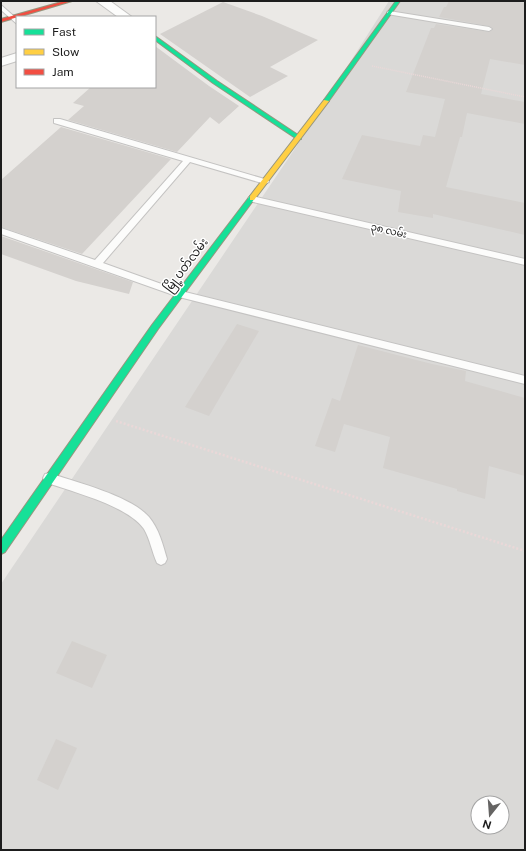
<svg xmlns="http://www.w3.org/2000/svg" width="526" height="851" font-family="'Public Sans','Noto Sans Myanmar',sans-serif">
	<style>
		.residential { fill: #dad9d7; fill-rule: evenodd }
		.building { fill: #d4d1ce }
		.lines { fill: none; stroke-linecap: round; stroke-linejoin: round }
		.lane-casing { stroke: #c4c3c2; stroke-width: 2 }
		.street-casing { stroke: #c4c3c2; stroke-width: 2 }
		.fast-casing { stroke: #96957e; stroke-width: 2 }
		.slow-casing { stroke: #96957e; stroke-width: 2 }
		.jam-casing { stroke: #96957e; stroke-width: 2 }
		.path-far2 { stroke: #ead8d8; stroke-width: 1.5; stroke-dasharray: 1 1; stroke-linecap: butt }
		.path-far1 { stroke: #ead8d8; stroke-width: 2.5; stroke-dasharray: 2 2; stroke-linecap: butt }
		.path { stroke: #ead8d8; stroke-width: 3; stroke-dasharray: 2.5 2.5; stroke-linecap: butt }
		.lane { fill: #fcfcfb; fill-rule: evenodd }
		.street { fill: #fcfcfb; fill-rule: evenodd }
		.fast { fill: #16e098; fill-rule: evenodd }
		.slow { fill: #ffcf43; fill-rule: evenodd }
		.jam { fill: #f24e42; fill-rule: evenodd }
		.labels { text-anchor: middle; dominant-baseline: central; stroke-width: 3; stroke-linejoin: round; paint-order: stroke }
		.far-street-label { font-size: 10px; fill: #1d1d1d; stroke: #fff }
		.street-label { font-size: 12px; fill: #1d1d1d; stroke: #fff }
	</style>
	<rect width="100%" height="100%" fill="#ebe9e6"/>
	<!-- residential -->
	<path class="residential" d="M389 1H525V850H1V584L296 147ZM478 803H502V827H478Z"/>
	<!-- building -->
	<g class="building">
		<polygon points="449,1 510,1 525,3 525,65 490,59 481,94 525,102 525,124 467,113 462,137 460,137 446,187 525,203 525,235 433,214 433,218 398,212 401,191 342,179 362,135 420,146 423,135 435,137 445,99 406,92 431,28 434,28 436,24 489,32 493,29 489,26 439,17 444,7 446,7"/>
		<polygon points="223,2 262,16 318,40 270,67 288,76 250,97 160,34"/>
		<polygon points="155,46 209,86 239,106 219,124 210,117 177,152 68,120 84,106 73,103 91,87 155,87"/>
		<polygon points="61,127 171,159 82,254 1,227 1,180"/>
		<polygon points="1,236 133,282 129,294 76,281 1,254"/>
		<polygon points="237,324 259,331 209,416 185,407"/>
		<polygon points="358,345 432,364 466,371 465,381 525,398 525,476 489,466 485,499 457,491 457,489 383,468 390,437 344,424 335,452 315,446 332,398 340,401"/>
		<polygon points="72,641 107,655 92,688 56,673"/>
		<polygon points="56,739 77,748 58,790 37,780"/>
	</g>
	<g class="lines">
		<!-- lane casing -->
		<g class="lane-casing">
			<g id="lane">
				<polygon points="1,5 17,19 17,24 1,10"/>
				<polygon points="389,11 489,27 492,29 489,31 387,14 387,12"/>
				<polygon points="54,119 60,119 268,180 269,182 265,184 190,162 103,263 181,291 525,376 525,384 179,297 1,234 1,228 95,260 183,161 54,123"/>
				<polygon points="252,196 525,259 525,265 249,201 248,199 249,197"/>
				<path d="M49 473C76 482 131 496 149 517 159 529 163 545 167 559L165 563 161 565 157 563C152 552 150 539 144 529 127 505 72 492 45 482L43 478 45 474Z"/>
			</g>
		</g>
		<!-- street casing -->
		<g class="street-casing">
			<g id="street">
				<polygon points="96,1 110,1 132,17 118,17"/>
				<polygon points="17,53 17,61 1,66 1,58"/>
			</g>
		</g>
		<!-- fast casing -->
		<g class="fast-casing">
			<g id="fast">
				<polygon points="396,1 400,1 328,102 324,102 324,100"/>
				<polygon points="155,36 217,81 301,137 301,139 297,139 213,83 155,40"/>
				<polygon points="250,196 254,196 255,198 158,329 5,552 1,554 1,540 152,325"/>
			</g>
		</g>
		<!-- slow casing -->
		<g class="slow-casing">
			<polygon id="slow" points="324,100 329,101 254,200 250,200 250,196"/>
		</g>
		<!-- jam casing -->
		<g class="jam-casing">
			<polygon id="jam" points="65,1 72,1 1,22 1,19"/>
		</g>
		<!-- path-far2 -->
		<polyline class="path-far2" points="372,66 525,97"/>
		<!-- path-far1 -->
		<polyline class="path-far1" points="116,421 525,551"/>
		<!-- path -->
		<polyline class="path" points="524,551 525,551"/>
		<!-- lane -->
		<use href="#lane" class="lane"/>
		<!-- street -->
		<use href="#street" class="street"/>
		<!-- fast -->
		<use href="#fast" class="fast"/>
		<!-- slow -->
		<use href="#slow" class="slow"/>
		<!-- jam -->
		<use href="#jam" class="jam"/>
	</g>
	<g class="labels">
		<!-- far-street labels -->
		<g class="far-street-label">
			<text transform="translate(389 230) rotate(13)">၃၈ လမ်း</text>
		</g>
		<!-- street labels -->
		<g class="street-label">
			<text transform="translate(186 265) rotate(-53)">မြို့ပတ်လမ်း</text>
		</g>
	</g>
	<!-- border -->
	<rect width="526" height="851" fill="none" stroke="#1d1d1d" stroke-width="4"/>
	<!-- legend -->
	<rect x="16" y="16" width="140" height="72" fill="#ffffff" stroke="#a5a5a5"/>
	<rect x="24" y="29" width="20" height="6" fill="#16e098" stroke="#a5a5a5"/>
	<text x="52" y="36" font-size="12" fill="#1d1d1d">Fast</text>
	<rect x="24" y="49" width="20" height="6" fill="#ffcf43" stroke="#a5a5a5"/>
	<text x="52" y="56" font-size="12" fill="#1d1d1d">Slow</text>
	<rect x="24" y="69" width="20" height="6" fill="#f24e42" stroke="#a5a5a5"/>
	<text x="52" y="76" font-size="12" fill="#1d1d1d">Jam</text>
	<!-- north arrow -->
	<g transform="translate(490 815) rotate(197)"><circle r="19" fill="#ffffff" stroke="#a5a5a5"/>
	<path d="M0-3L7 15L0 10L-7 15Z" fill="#656463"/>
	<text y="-6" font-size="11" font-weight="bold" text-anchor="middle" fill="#1d1d1d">N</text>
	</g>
</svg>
